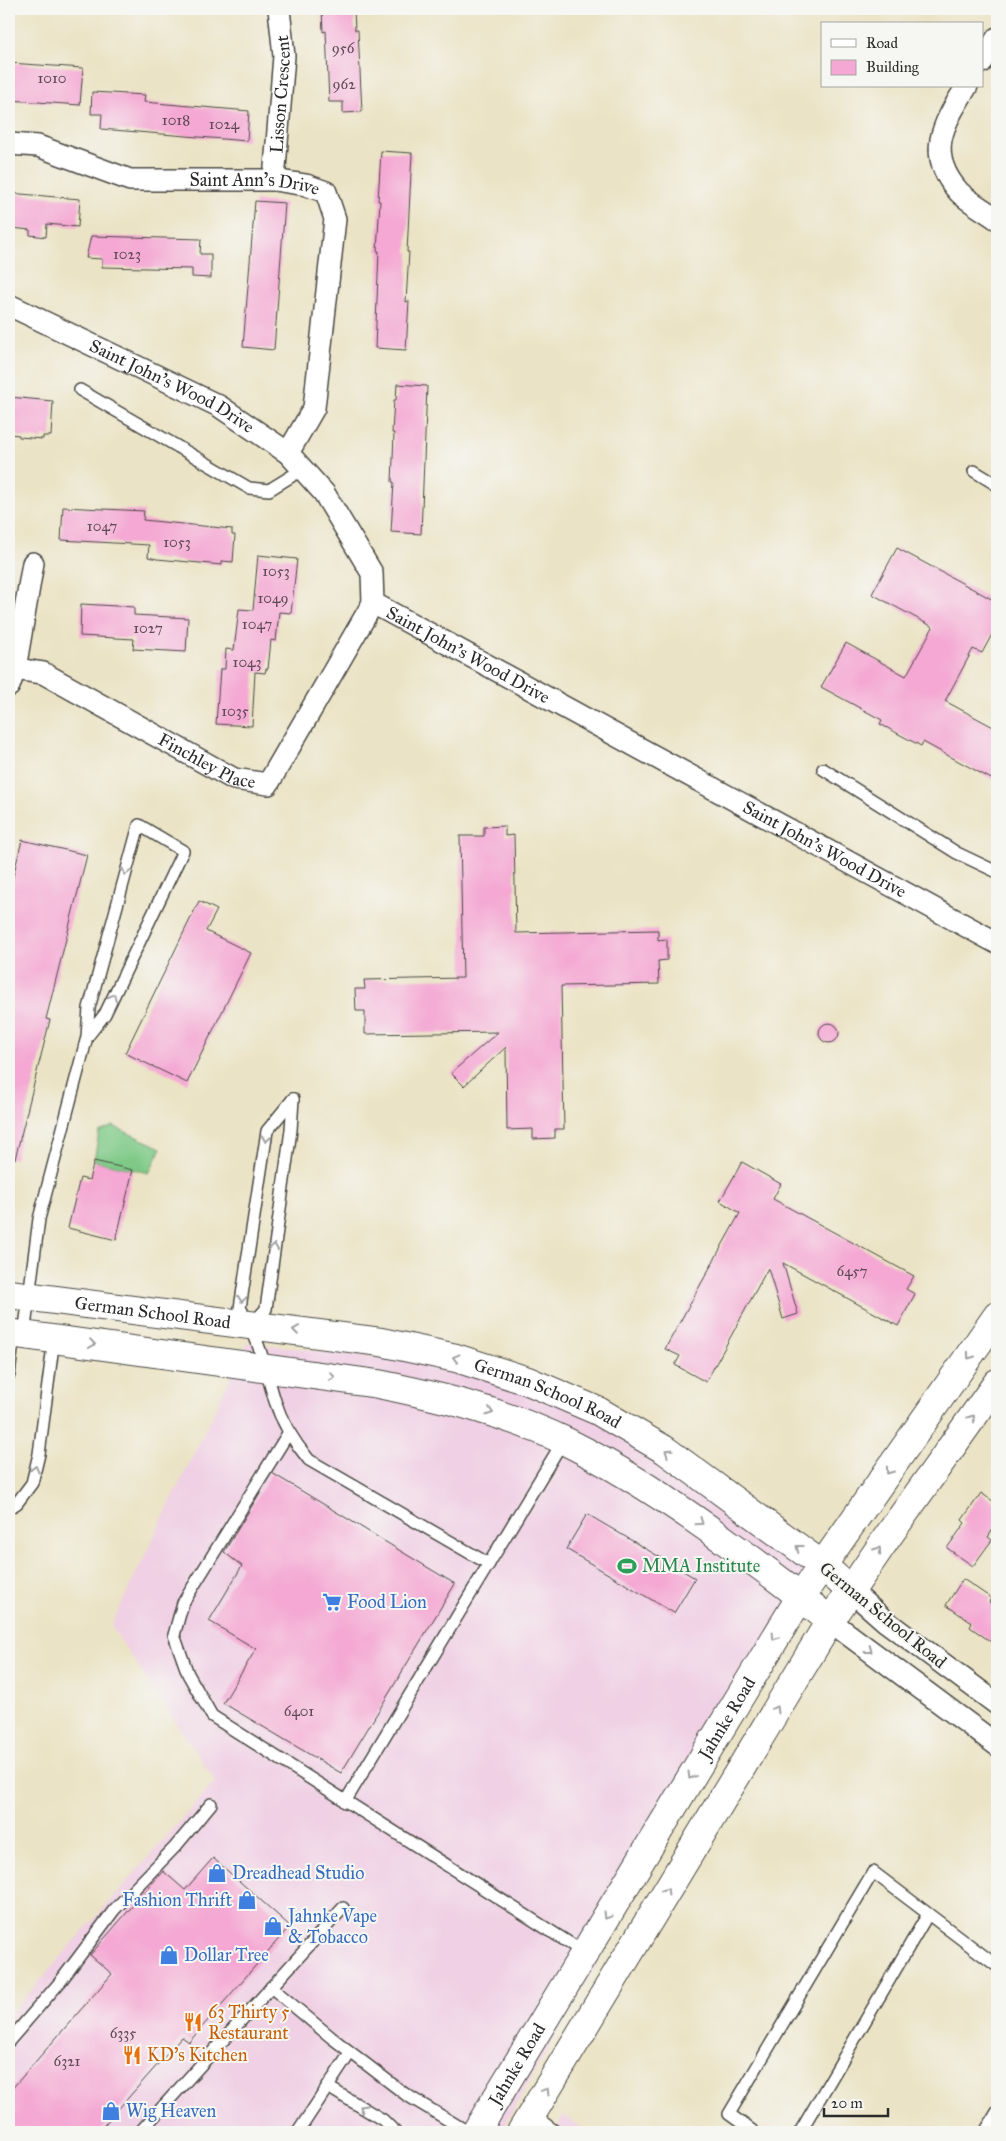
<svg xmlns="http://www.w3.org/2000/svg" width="1006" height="2141" font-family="'IM FELL Great Primer',serif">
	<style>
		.built { fill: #f0d0e4 }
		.green { fill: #7ec986; stroke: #547a58 }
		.building { fill: #f4a8d3 }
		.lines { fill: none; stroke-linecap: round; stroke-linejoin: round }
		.lane-casing { stroke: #484742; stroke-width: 14 }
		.street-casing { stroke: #484742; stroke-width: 24 }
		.secondary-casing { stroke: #484742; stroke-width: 30 }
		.lane { stroke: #fff; stroke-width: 11 }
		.street { stroke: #fff; stroke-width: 21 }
		.secondary { stroke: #fff; stroke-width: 28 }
		.oneway { stroke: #a0a0a0 }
		.labels { text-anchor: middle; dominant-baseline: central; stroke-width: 4; stroke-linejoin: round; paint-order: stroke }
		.number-label { font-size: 15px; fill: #5d4a55 }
		.street-label { font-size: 18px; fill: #2b2b2b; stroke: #f6f6f2 }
		.leisure-label { font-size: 18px; fill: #27864d; stroke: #f6f6f2; text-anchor: start }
		.shop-label { font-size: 18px; fill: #366cbe; stroke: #f6f6f2; text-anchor: start }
		.food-label { font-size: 18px; fill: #c56008; stroke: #f6f6f2; text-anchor: start }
	</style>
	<rect width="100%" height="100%" fill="#f6f6f2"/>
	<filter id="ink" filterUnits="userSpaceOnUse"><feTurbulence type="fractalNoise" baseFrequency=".02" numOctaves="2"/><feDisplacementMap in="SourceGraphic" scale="10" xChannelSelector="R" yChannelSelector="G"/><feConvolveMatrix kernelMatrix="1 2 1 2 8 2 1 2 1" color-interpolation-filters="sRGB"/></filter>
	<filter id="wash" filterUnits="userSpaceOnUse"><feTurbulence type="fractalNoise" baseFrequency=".0096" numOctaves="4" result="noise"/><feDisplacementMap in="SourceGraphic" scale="20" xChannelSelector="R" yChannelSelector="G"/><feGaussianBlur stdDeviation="1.12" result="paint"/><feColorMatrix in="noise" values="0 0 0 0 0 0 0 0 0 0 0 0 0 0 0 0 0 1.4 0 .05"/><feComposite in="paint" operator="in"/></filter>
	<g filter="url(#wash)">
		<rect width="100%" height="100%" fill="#ebe3c5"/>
		<!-- built -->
		<g class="built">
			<polygon points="247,1343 498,1370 622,1420 836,1570 788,1628 501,2132 9,2132 9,2016 215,1781 111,1626"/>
			<polygon points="564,2115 586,2132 554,2132"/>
		</g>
		<!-- green -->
		<polygon class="green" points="113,1126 161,1148 149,1173 94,1161 99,1132"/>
		<g id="blocks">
			<!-- building -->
			<g class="building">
				<polygon points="322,9 354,9 355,30 358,30 362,112 343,113 343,102 329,102 326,31 323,32"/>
				<polygon points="9,63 83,68 80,105 9,100"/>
				<polygon points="92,92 145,95 144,102 249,111 247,141 101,129 102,114 91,114"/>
				<polygon points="381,151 412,153 407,252 409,252 406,302 409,301 406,350 375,348 379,251 377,251 380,201 378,201"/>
				<polygon points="9,193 80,199 78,227 47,224 46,237 30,235 30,230 12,228 12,222 9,221"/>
				<polygon points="255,201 285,203 274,350 243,347"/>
				<polygon points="91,236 201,239 200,254 211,254 211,278 192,277 192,269 102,267 102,259 86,258"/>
				<polygon points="397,384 427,386 421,534 391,532 394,482 392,482 394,433 392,433 394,400 396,400"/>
				<polygon points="9,397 53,401 51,436 43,436 43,439 19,437 19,435 9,434"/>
				<polygon points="63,507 144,511 143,520 232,529 232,535 235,535 233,562 222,561 222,565 157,559 148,557 149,545 61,540"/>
				<polygon points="897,548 997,602 997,625 982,653 973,649 945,701 997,729 997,782 923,742 921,746 880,724 882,720 821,687 846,643 906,676 933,627 872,594"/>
				<polygon points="258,555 297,559 291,613 279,612 276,641 271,640 268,669 266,669 265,673 255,672 252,726 216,724 220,669 225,669 226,649 234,650 239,609 253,610"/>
				<polygon points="81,604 134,607 134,615 188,618 186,652 133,649 134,639 80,636"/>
				<polygon points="505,826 505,836 514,835 516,933 658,930 658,940 667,939 667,960 658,961 659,984 561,986 564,1129 555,1129 555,1138 533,1139 533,1129 507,1130 506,1047 464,1086 451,1073 498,1032 365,1034 365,1011 356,1011 355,989 365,989 364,980 463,978 460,836 484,836 484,827"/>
				<polygon points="22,840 87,855 46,1019 50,1020 15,1159 9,1158 9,893"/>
				<polygon points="199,901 217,910 206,931 251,953 187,1083 125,1053"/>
				<circle cx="829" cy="1033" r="10"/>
				<polygon points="94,1161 133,1170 116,1240 68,1228 80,1178 89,1180"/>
				<polygon points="742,1162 781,1184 773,1199 914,1276 906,1289 915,1294 898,1326 783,1263 798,1314 783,1319 768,1268 706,1382 675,1365 680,1356 665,1349 740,1213 720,1201"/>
				<polygon points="272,1473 455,1584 341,1773 223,1703 256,1649 209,1621 242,1566 224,1552"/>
				<polygon points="981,1493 997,1504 997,1523 988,1537 992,1540 973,1566 947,1548 965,1523 962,1520"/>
				<polygon points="587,1514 695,1578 674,1613 566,1549"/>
				<polygon points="963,1579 991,1598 989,1602 997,1608 997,1646 970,1627 972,1623 946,1605"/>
				<polygon points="213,1858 290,1926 189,2042 182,2037 98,2132 9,2132 9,2092 112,1974 90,1955 163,1871 185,1890"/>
			</g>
		</g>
	</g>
	<g filter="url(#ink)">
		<use href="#blocks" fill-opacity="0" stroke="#484742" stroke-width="1"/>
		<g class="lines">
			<!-- lane casing -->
			<g class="lane-casing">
				<g id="lane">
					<polyline points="80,390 249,488 269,490 303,469"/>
					<polyline points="974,471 997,485"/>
					<polyline points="823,769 957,853 997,872"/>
					<path d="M293 1099 267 1131 240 1308C259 1336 265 1369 275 1401 282 1423 294 1442 309 1460L489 1564"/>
					<polyline points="253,1323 266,1309 291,1130 293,1099"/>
					<polyline points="24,1335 39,1219 87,1037 89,1008 139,825 183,851 105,1014 87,1037"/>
					<polyline points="9,1375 14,1334"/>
					<polyline points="289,1432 183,1603 174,1635 188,1674 212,1716 585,1953"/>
					<polyline points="9,1508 17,1503 32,1483 39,1454 54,1338"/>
					<polyline points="345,1802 563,1441"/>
					<polyline points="271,1987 332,2038 405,2094 468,2132"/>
					<polyline points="9,2041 60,1982 114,1910 175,1847 211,1804"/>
					<polyline points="328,2087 383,2120 395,2132"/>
					<polyline points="532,2114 556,2132"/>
					<polyline points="140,2132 343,1908"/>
					<polyline points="298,2132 350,2053"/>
					<polyline points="754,2132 729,2114 873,1872 997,1966"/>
					<polyline points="800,2132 928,1914"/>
					<polyline points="985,2132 997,2112"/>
				</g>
			</g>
			<!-- street casing -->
			<g class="street-casing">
				<g id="street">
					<polyline points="982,62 997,38"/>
					<path d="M967 86C944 123 924 153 959 192 969 202 985 210 997 219"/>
					<path id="s1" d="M9 144 38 146 130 180H274L306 185 326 192 335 219 314 408 288 453"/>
					<path id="s2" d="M274 180 284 56 279 9"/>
					<path id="s3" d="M9 305 219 406 288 453 324 493 372 573 373 603 997 943"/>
					<path id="s4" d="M15 669 43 673 234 779 268 784 373 603"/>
					<polyline points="9,686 15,669 33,563"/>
					<polyline points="850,1590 884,1620 997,1704"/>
					<polyline points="830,1621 997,1745"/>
				</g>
			</g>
			<!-- secondary casing -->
			<g class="secondary-casing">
				<g id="secondary">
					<path id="s5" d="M9 1294 381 1342 456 1358 528 1381 598 1411 665 1450 822 1565 850 1590"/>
					<path d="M9 1333 378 1384C443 1397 507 1413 567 1442 625 1471 679 1507 731 1545 765 1569 799 1594 830 1621"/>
					<path id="s6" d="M476 2132 801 1596 997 1316"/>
					<polyline points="521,2132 830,1621 886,1539 997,1383"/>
				</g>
			</g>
			<!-- lane -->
			<use href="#lane" class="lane"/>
			<!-- street -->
			<use href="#street" class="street"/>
			<!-- secondary -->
			<use href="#secondary" class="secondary"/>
		</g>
		<!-- one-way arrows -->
		<defs><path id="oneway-chevron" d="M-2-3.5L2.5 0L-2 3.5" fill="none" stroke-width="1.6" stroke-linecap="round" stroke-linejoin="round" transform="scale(1.25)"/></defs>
		<g class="oneway">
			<use href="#oneway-chevron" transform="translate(126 872) rotate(105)"/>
			<use href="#oneway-chevron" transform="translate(113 997) rotate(-64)"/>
			<use href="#oneway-chevron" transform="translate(266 1139) rotate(100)"/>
			<use href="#oneway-chevron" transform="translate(274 1247) rotate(-82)"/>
			<use href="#oneway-chevron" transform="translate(242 1299) rotate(98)"/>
			<use href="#oneway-chevron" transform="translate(296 1330) rotate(-172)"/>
			<use href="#oneway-chevron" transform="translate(92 1344) rotate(8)"/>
			<use href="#oneway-chevron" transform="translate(970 1356) rotate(125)"/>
			<use href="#oneway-chevron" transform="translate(456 1358) rotate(-165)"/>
			<use href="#oneway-chevron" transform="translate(332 1377) rotate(8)"/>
			<use href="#oneway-chevron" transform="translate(490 1412) rotate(18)"/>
			<use href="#oneway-chevron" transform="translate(972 1418) rotate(-55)"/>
			<use href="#oneway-chevron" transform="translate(668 1452) rotate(-145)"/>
			<use href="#oneway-chevron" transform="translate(35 1469) rotate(-76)"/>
			<use href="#oneway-chevron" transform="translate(889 1471) rotate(126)"/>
			<use href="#oneway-chevron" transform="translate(700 1522) rotate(35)"/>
			<use href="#oneway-chevron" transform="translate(799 1548) rotate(-143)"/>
			<use href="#oneway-chevron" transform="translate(878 1550) rotate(-55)"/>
			<use href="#oneway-chevron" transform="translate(775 1637) rotate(122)"/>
			<use href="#oneway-chevron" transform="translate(869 1650) rotate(37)"/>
			<use href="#oneway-chevron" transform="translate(776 1709) rotate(-59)"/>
			<use href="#oneway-chevron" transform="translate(691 1776) rotate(121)"/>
			<use href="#oneway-chevron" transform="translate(666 1891) rotate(-59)"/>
			<use href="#oneway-chevron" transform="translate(607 1916) rotate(121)"/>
			<use href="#oneway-chevron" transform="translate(546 2091) rotate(-59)"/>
			<use href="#oneway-chevron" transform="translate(363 2108) rotate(-149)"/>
		</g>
	</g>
	<!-- icons -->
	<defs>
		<g id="stadium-bare" transform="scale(1.5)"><path d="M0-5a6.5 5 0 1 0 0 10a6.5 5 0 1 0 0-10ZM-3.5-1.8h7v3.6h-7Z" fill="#2e9e5b" stroke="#f6f6f2" stroke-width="2.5" paint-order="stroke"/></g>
		<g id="supermarket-bare" transform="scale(1.5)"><path d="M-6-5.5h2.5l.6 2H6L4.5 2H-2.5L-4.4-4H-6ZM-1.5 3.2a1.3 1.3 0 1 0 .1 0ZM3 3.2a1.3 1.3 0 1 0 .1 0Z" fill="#3f7fe0" stroke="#f6f6f2" stroke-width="2.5" paint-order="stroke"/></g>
		<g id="shop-bare" transform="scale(1.5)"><path d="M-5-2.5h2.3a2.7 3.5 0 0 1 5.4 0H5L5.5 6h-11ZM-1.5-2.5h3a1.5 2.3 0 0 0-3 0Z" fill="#3f7fe0" stroke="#f6f6f2" stroke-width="2.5" paint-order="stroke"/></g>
		<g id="restaurant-bare" transform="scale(1.5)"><path d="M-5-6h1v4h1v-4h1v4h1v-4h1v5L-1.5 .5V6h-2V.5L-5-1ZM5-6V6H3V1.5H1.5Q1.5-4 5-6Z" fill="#e8710a" stroke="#f6f6f2" stroke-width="2.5" paint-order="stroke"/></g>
	</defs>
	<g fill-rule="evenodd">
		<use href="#stadium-bare" x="627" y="1566"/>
		<use href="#supermarket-bare" x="332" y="1602"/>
		<use href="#shop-bare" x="217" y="1873"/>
		<use href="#shop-bare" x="247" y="1900"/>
		<use href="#shop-bare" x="273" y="1926"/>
		<use href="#shop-bare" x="169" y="1955"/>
		<use href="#restaurant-bare" x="193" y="2022"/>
		<use href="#restaurant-bare" x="132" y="2055"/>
		<use href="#shop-bare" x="111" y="2111"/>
	</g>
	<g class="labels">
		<!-- number labels -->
		<g class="number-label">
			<text x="343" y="48">956</text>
			<text x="52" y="78">1010</text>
			<text x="344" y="84">962</text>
			<text x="176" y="120">1018</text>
			<text x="224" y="124">1024</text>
			<text x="127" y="254">1023</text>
			<text x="102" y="526">1047</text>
			<text x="177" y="542">1053</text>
			<text x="276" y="571">1053</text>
			<text x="273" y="598">1049</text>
			<text x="257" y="624">1047</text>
			<text x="148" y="628">1027</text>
			<text x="247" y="662">1043</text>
			<text x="235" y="711">1035</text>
			<text x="852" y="1271">6457</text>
			<text x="299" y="1711">6401</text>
			<text x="123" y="2033">6335</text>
			<text x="67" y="2061">6321</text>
		</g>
		<!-- street labels -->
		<g class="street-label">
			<text stroke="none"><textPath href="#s2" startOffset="86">Lisson Crescent</textPath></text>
			<text stroke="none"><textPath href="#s1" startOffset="252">Saint Ann's Drive</textPath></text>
			<text stroke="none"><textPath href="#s3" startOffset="182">Saint John's Wood Drive</textPath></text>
			<text stroke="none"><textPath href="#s3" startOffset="602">Saint John's Wood Drive</textPath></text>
			<text stroke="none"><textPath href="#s4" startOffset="215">Finchley Place</textPath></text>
			<text stroke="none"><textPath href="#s3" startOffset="1008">Saint John's Wood Drive</textPath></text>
			<text stroke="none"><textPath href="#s5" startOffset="145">German School Road</textPath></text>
			<text stroke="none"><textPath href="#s5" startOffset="550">German School Road</textPath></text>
			<text transform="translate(883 1615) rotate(39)">German School Road</text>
			<text stroke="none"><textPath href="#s6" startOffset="484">Jahnke Road</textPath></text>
			<text stroke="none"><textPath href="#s6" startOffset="79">Jahnke Road</textPath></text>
		</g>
		<!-- leisure labels -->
		<g class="leisure-label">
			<text x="642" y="1566">MMA Institute</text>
		</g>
		<!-- shop labels -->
		<g class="shop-label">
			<text x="347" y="1602">Food Lion</text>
			<text x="232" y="1873">Dreadhead Studio</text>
			<text x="232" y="1900" text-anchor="end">Fashion Thrift</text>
			<text x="288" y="1916">Jahnke Vape<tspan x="288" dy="21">&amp; Tobacco</tspan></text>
			<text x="184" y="1955">Dollar Tree</text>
			<text x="126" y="2111">Wig Heaven</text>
		</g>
		<!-- food labels -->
		<g class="food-label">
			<text x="208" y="2012">63 Thirty 5<tspan x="208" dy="21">Restaurant</tspan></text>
			<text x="147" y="2055">KD's Kitchen</text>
		</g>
	</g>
	<!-- margin -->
	<rect width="1006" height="2141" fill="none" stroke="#f6f6f2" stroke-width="30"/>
	<!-- legend -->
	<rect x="821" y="22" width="162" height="65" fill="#f6f6f2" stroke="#a5a5a2"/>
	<rect x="831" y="39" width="25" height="8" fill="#ffffff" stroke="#a5a5a2"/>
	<text x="866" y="48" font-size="15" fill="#2b2b2b">Road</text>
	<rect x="831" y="60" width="25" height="15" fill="#f4a8d3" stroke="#a5a5a2"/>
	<text x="866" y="72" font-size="15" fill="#2b2b2b">Building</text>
	<!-- scale -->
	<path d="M824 2108v8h64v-8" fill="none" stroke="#2b2b2b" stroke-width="2.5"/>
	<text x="831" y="2108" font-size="15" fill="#2b2b2b" stroke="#f6f6f2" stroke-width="4" paint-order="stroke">20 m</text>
</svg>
